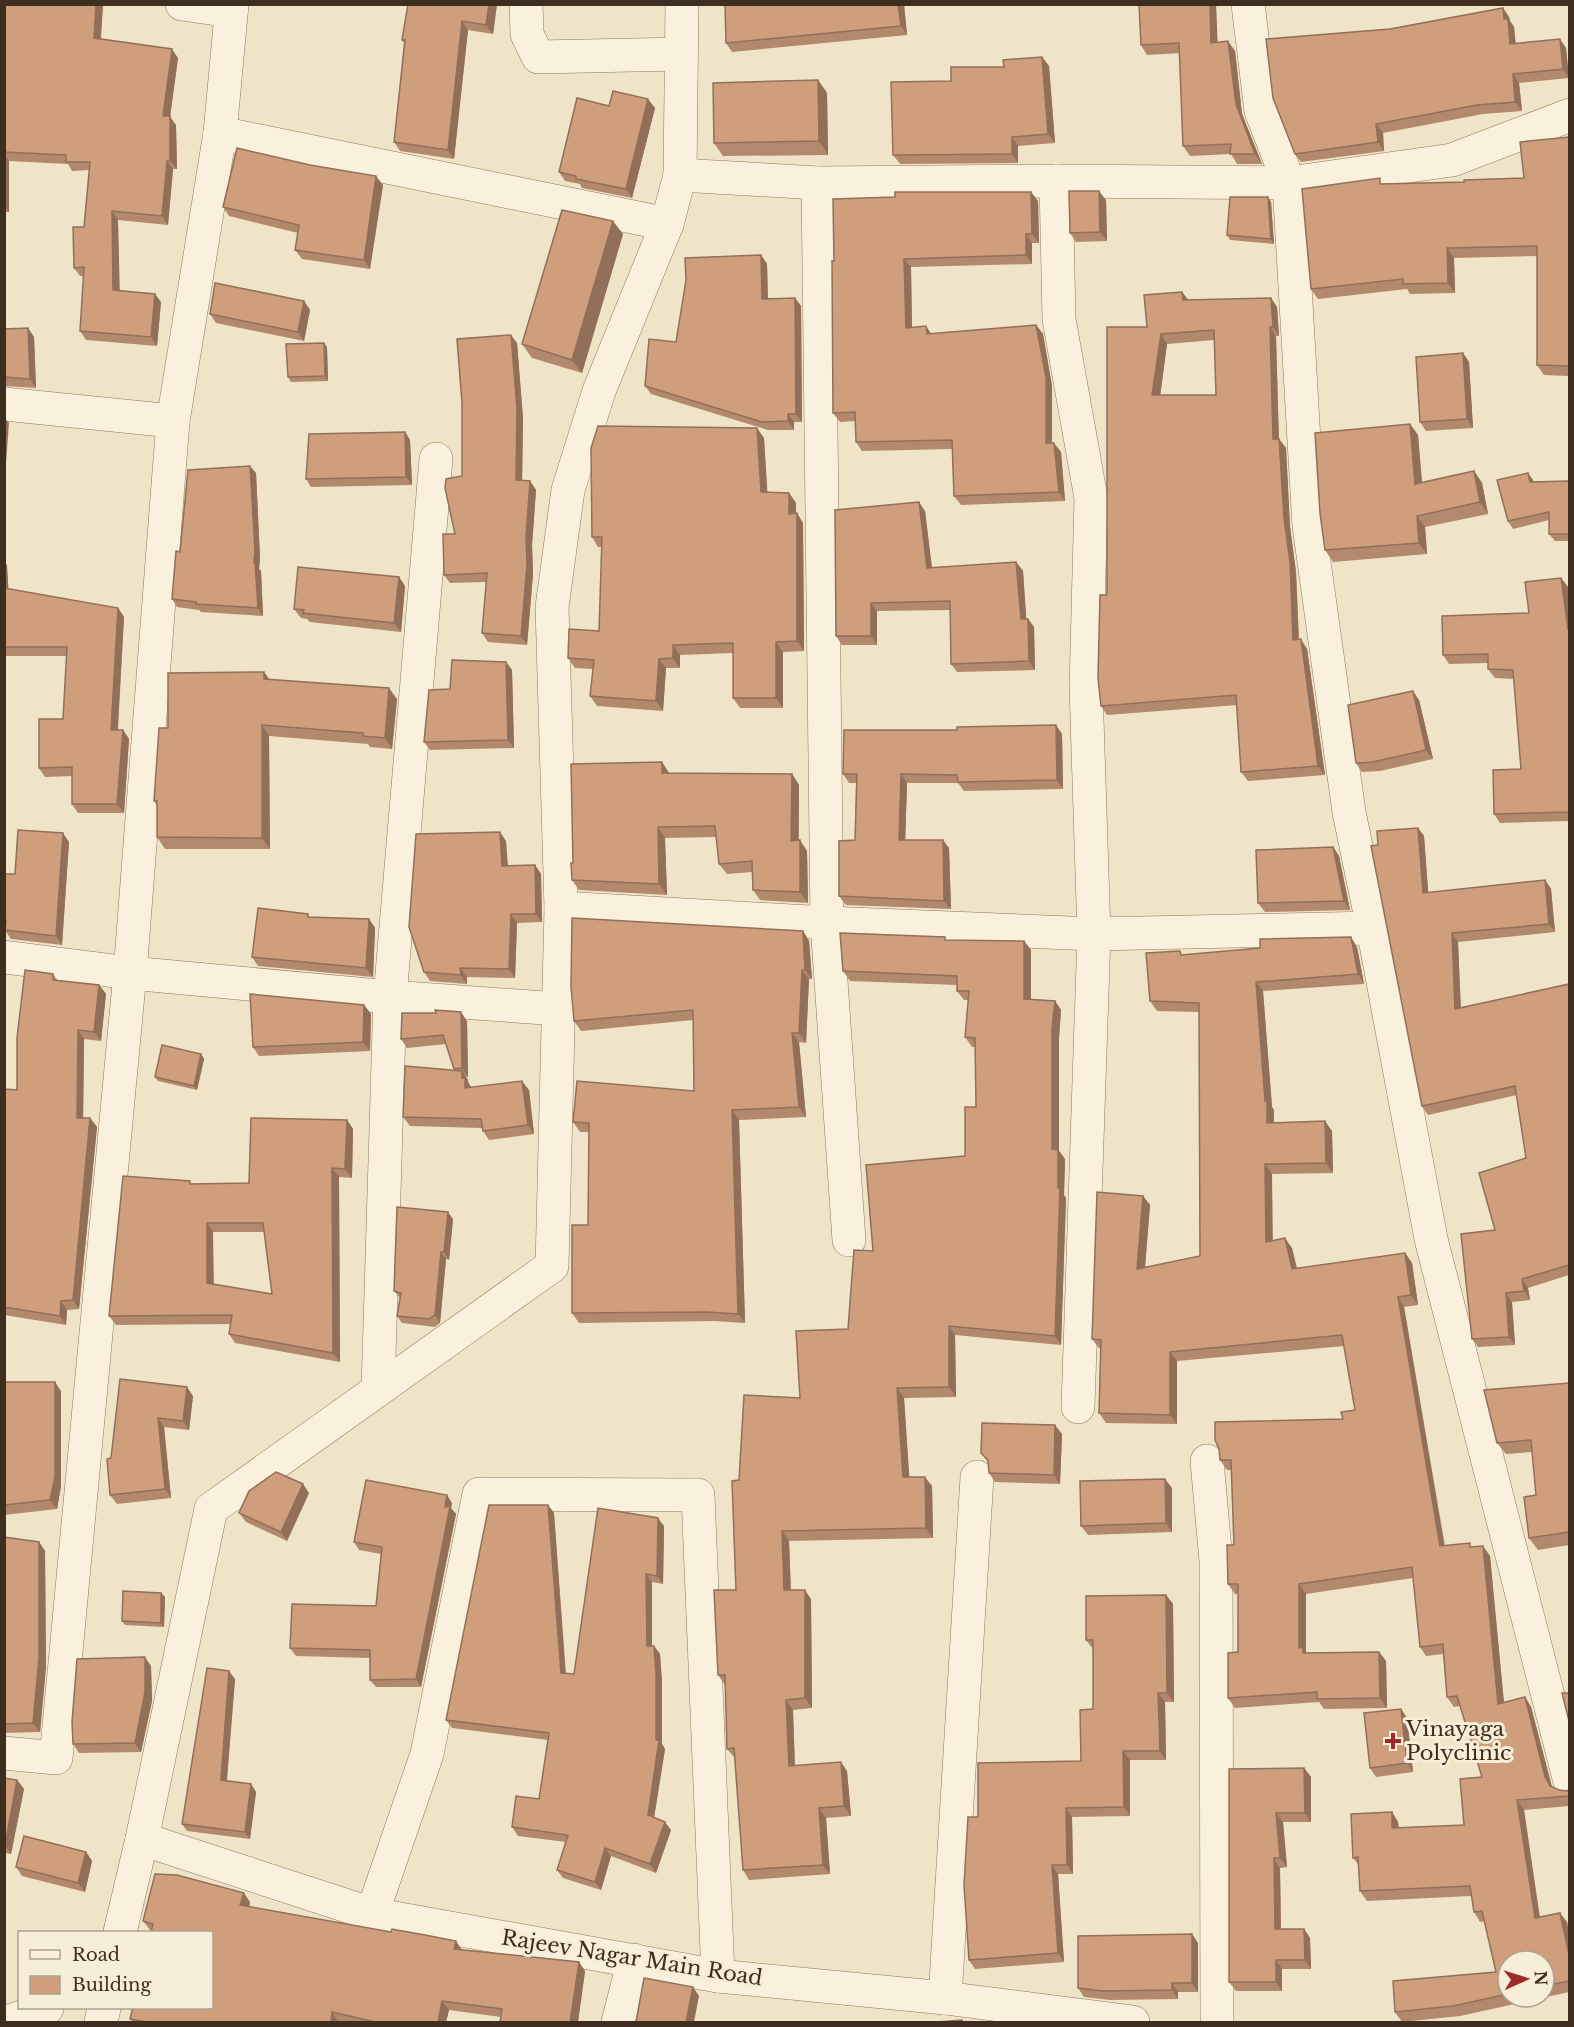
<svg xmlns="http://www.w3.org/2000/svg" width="1574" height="2027" font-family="'Libre Baskerville',serif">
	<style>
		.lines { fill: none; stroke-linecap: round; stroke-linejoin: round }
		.minor-casing { stroke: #8d765c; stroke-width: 34 }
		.tertiary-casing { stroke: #8d765c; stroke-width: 34 }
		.minor { stroke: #faf1dc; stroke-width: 33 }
		.tertiary { stroke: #faf1dc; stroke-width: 33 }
		.wall { fill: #b2896c; fill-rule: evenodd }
		.shaded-wall { fill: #916f58 }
		.building { fill: #cf9f7d; stroke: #916f58; stroke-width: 1.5; fill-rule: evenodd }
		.poi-dot { fill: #9e2a2b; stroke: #f7eed8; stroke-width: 2 }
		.labels { text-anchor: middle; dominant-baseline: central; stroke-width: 6; stroke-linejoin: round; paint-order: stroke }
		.poi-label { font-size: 21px; fill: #3d2e20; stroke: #f7eed8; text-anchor: start }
		.street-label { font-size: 21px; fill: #3d2e20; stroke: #f7eed8 }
	</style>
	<rect width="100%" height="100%" fill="#f0e4c8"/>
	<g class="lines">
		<!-- minor casing -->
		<g class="minor-casing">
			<g id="minor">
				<polyline points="182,4 231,11"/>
				<polyline points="526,4 527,34 538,57 681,54"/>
				<polyline points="1248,4 1261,111 1289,183 1309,526 1349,812 1373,928 1431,1239 1570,1782"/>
				<polyline points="220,133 667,224"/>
				<polyline points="680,175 682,4"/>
				<polyline points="1056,181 1059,319 1091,498 1086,687 1094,934 1078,1407"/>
				<polyline points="818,183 827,923 849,1240"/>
				<polyline points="4,404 173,421 130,973 4,957"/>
				<polyline points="173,421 220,133 232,4"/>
				<polyline points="561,908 827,923 1094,934 1373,928"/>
				<polyline points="378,1390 390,997 436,459"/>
				<polyline points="1207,1461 1216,1561 1217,2022"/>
				<polyline points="4,1753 56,1758 130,973 390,997 559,1009"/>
				<polyline points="142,1839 372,1914 718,1976 945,1998 1133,2022"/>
				<polyline points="372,1914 427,1754 479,1494 698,1495 718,1976"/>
				<polyline points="945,1998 977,1477"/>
				<polyline points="101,2022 104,2008"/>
				<polyline points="618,2022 634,1960"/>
			</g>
		</g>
		<!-- tertiary casing -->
		<g class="tertiary-casing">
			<g id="tertiary">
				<polyline points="120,1932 142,1839 211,1509 552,1266 561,908 552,607 568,490 599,391 667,224 680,175 818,183 1056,181 1289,183 1452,160 1570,115"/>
				<polyline points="7,2022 47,2008"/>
			</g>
		</g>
		<!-- minor -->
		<use href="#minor" class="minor"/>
		<!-- tertiary -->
		<use href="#tertiary" class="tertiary"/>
	</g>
	<!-- wall -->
	<g class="wall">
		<polygon points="4,4 103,4 101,39 178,58 170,117 176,125 177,169 173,169 168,225 118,220 119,291 161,302 157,346 86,340 80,331 84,276 80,276 74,268 84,227 89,170 72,171 68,164 9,161 9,212 4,212"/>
		<polygon points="497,4 493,34 468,30 454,159 400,151 394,142 404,43 402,40"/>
		<polygon points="725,4 904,4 907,35 732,52 726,43"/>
		<polygon points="1139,4 1216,4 1217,42 1235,51 1242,114 1262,164 1237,164 1231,154 1190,156 1183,146 1180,53 1147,55 1141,45"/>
		<polygon points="1503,8 1509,17 1510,21 1514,27 1516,44 1566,48 1569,78 1519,83 1522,111 1483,114 1383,133 1384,151 1301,162 1295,154 1390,29"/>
		<polygon points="1042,57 1049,66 1055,143 1018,146 1018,163 900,164 893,155 951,81"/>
		<polygon points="818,80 827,93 828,155 723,156 714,143"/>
		<polygon points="609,106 655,108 632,198 582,188 580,184 565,181 559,172"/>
		<polygon points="1569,138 1569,376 1544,375 1537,365 1537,256 1454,258 1455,293 1410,294 1407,289 1318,299 1311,289 1384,184 1464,182 1524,178"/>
		<polygon points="310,165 383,185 370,269 302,259 295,250 298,233 229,216 223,207"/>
		<polygon points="1031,192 1038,201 1039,243 1032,243 1032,264 911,267 912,327 931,334 1036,325 1043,334 1052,386 1052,443 1061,452 1065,501 961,505 954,496 952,449 862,451 856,442 855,421 840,422 833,413 834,261 895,197"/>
		<polygon points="1106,200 1107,241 1076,242 1070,233"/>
		<polygon points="1271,202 1274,244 1230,240 1227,235"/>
		<polygon points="623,234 582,373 532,358 522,344"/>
		<polygon points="761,255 767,264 768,299 795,298 801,306 802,422 794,422 794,430 768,430 651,394 645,386 676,342"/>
		<path d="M1182 292 1188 300 1271 298 1277 307 1279 336H1276L1279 439 1286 448 1290 527 1296 572 1299 639 1307 649 1325 775 1248 781 1241 772 1237 705 1107 715 1101 706 1107 595 1147 327ZM1214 340 1216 395H1160L1167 344Z"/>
		<polygon points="304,301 310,310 304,341 216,323 210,314"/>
		<polygon points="28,328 34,337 36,388 4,386 4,329"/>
		<polygon points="324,343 327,347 328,381 291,382 288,377"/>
		<polygon points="517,343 523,418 522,481 530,481 536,490 532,545 533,574 527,645 488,642 482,633 486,582 450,583 444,575 455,534 462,476"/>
		<polygon points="1463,353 1469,362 1473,428 1426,431 1420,422"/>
		<polygon points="1410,424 1418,435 1422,483 1474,471 1482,483 1488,514 1425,527 1427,554 1333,562 1325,550"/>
		<polygon points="405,432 410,440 412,485 311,487 306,479"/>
		<polygon points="764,438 767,492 789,493 796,503 796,513 803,523 804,651 783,652 783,708 740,708 733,698 733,653 680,655 680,668 666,668 663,711 597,706 590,696 593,669 575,668 568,658 599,631 602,547 598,547 592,537"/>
		<polygon points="256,473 260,558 259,569 261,571 263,616 201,612 199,610 177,607 172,599 180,552"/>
		<polygon points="1528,473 1533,482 1569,481 1569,541 1555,541 1549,534 1549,520 1513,529 1508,521"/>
		<polygon points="925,511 932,568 1016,562 1023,571 1026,619 1028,619 1034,627 1035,670 957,672 951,664 950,610 877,611 877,645 842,645 836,636"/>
		<polygon points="4,562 7,565 8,589 118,608 124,617 118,730 123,730 129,739 124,813 78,813 72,804 72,776 45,777 39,768 63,719 67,656 4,656"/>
		<polygon points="399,577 405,586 401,632 310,622 307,619 301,618 294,609"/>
		<polygon points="1561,578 1568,587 1569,601 1569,821 1500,823 1494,814 1521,769 1514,679 1495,678 1488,669 1488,663 1449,664 1443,655 1529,613"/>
		<polygon points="506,662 512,670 514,748 430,750 424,742 450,689"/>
		<polygon points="264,672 269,679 397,699 392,749 370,747 368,744 269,736 270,849 165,849 157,837 157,806 154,801 168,728"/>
		<polygon points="1419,700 1433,759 1380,771 1362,772 1356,763"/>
		<polygon points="1062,734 1063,789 964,791 958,783 907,783 905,840 949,848 951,909 846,905 839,896 855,840 856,783 849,783 843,774"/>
		<polygon points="662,762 669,773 792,774 799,785 799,840 807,851 808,903 760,900 753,890 752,872 727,874 719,864 716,837 665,838 667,895 579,890 572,880 573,863"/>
		<polygon points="1418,828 1424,836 1428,893 1545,880 1551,889 1555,932 1458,942 1461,1008 1569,984 1569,1275 1528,1288 1530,1300 1512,1302 1515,1345 1478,1347 1472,1339 1495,1230 1526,1158 1517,1095 1428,1115 1422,1106 1378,845"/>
		<polygon points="506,841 508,866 535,865 541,874 542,922 517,923 515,978 467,977 467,984 430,981 424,972"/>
		<polygon points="69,842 62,945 11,939 4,929 4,874 15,874"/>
		<polygon points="1333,847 1339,856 1350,910 1265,912 1258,903"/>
		<polygon points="310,917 369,919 375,928 373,977 258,966 252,957"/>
		<polygon points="803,931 809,941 812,979 809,979 806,1043 799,1042 806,1117 739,1120 745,1323 714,1321 579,1323 572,1313 588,1225 589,1132 580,1132 573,1122 694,1091 693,1020 581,1031 574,1021"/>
		<polygon points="947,940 1024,941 1031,950 1031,999 1055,1001 1061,1010 1059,1038 1059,1151 1065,1159 1064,1195 1066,1198 1061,1345 955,1335 956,1397 904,1398 909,1477 932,1486 933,1538 789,1541 791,1590 811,1599 812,1708 793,1710 795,1765 847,1771 851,1816 826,1818 830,1874 749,1880 743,1870 735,1758 727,1749 725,1685 718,1675 736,1590 739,1480 800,1398 848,1329 873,1251 965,1156 976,1107 976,1047 972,1047 965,1037 968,1000 964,1000 957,991 957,985 850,981 843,971"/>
		<path d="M1357 947 1364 984 1263 991 1272 1107 1274 1110V1123L1332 1131 1333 1173 1272 1174V1241L1292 1248 1297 1268 1405 1253 1412 1263 1418 1305 1404 1307 1445 1546 1473 1547 1490 1556 1504 1703 1525 1697 1531 1707 1552 1787 1559 1790 1567 1791 1569 1789V1806L1524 1810 1540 1917 1567 1922 1569 1933V1992L1460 2016 1402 2022 1395 2012 1496 1972 1485 1921 1480 1922 1474 1912 1471 1896 1367 1901 1360 1891 1359 1865 1353 1858 1392 1812 1398 1822 1399 1828 1464 1825 1482 1777 1460 1706 1454 1707 1447 1697 1443 1654 1426 1656 1420 1647 1413 1578 1306 1594V1652L1307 1653 1379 1652 1386 1661 1387 1708 1324 1709 1319 1702 1235 1708 1228 1698 1238 1652V1594H1235L1228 1584 1234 1545 1232 1470H1227L1220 1460 1343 1419 1355 1410 1344 1346 1177 1361V1424L1106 1423 1099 1413 1101 1349 1099 1348 1092 1339 1143 1196 1150 1205 1145 1268 1200 1256 1199 1012 1157 1011 1150 1001 1183 955ZM1508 1961H1544V1997H1508Z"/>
		<polygon points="53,974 58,981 99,985 106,994 101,1041 84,1039 83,1118 90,1118 97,1127 79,1309 67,1310 66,1325 4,1315 4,1089 17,1090"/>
		<polygon points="364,1005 371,1014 370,1051 259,1056 253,1047"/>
		<polygon points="467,1021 468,1077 466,1077 468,1080 468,1082 471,1087 529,1090 534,1134 489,1140 483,1131 482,1128 410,1126 403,1117 455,1070 446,1044 407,1048 401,1039"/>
		<polygon points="201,1054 204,1059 197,1090 158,1081 155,1077"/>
		<path d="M347 1120 353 1129 352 1178 339 1177 340 1362 235 1343 229 1334 231 1324 116 1325 109 1316 192 1184 249 1183ZM213 1232H264L272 1294 213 1284Z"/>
		<polygon points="453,1219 449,1260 446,1259 440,1323 435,1327 402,1323 397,1316 400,1298 394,1291"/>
		<polygon points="120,1379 193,1396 189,1430 164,1427 171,1498 117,1504 110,1495 111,1458"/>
		<polygon points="4,1382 61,1391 61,1486 57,1509 4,1515"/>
		<polygon points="1569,1383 1569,1545 1538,1550 1529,1538 1536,1495 1532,1452 1506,1454 1497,1443"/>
		<polygon points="1062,1434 1060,1484 995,1482 989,1473 988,1462 981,1453"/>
		<polygon points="1172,1488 1172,1532 1088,1535 1081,1526"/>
		<polygon points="309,1493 287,1541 246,1522 239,1513"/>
		<polygon points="452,1503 451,1508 456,1514 421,1687 376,1687 370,1680 370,1658 296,1656 290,1648 376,1606 381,1554 359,1550 354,1542"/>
		<polygon points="548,1505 554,1513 566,1673 574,1674 664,1526 663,1584 652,1582 652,1646 654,1646 660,1654 662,1683 662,1744 665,1749 654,1818 671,1830 656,1873 611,1856 601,1890 563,1878 557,1870 566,1842 518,1836 512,1827 539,1799 548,1740 452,1728 446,1720"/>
		<polygon points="4,1537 39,1542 45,1551 46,1667 40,1732 4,1733"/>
		<polygon points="161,1593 165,1597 164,1627 125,1625 122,1621"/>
		<polygon points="1166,1595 1173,1604 1174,1702 1165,1702 1166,1760 1130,1760 1130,1816 1072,1817 1073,1874 1058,1874 1064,1962 975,1969 969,1960 1081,1761 1093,1709 1093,1649 1086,1640"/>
		<polygon points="151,1666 152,1701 141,1752 79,1753 73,1744"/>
		<polygon points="235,1679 227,1781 251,1784 256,1792 250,1839 187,1831 182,1824"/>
		<polygon points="1401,1709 1407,1718 1413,1772 1376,1777 1370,1768"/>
		<polygon points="1304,1768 1311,1777 1311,1822 1283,1822 1287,1867 1280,1868 1281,1929 1304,1929 1310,1938 1311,1969 1282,1969 1282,1991 1236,1991 1229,1982 1229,1769"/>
		<polygon points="4,1778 17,1780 24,1789 11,1854 4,1853"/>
		<polygon points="86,1852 92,1861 85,1892 22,1876 16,1867"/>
		<polygon points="250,1902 249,1907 462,1950 579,1962 585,1971 578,2022 500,2022 501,2017 449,2010 446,2022 133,2022 130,2019 152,1931 150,1930 143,1921"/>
		<polygon points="1192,1934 1198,1943 1198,1992 1178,1992 1178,1999 1110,2000 1084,1997 1078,1988"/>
	</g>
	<!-- shaded-wall -->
	<g class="shaded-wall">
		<polygon points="96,4 103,4 100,47 94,38"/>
		<polygon points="489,4 497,4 493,34 486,25"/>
		<polygon points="898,4 904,4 907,35 901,26"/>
		<polygon points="1210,4 1216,4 1218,52 1211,43"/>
		<polygon points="1503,8 1509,17 1510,21 1514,27 1516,53 1510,44 1504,19"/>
		<polygon points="462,21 468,30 454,159 448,150"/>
		<polygon points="1560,39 1566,48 1569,78 1563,69"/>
		<polygon points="1228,41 1235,51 1242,114 1262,164 1255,154 1236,104"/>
		<polygon points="172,49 178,58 170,117 176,125 177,169 170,161 163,116"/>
		<polygon points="1042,57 1049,66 1055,143 1048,134"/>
		<polygon points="1513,74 1519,83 1522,111 1515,102"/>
		<polygon points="818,80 827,93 828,155 819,141"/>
		<polygon points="648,99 655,108 632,198 626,189"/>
		<polygon points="1376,124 1383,133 1384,151 1378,142"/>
		<polygon points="1012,137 1018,146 1018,163 1012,154"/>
		<polygon points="4,154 9,161 9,212 4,205"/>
		<polygon points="167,161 173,169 168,225 162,216"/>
		<polygon points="376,176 383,185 370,269 364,260"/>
		<polygon points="1099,191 1106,200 1107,241 1100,232"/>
		<polygon points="1031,192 1038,201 1039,243 1032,234"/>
		<polygon points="1268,197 1271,202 1274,244 1271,239"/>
		<polygon points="112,211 118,220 120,299 113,290"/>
		<polygon points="613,221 623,234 582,373 572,360"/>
		<polygon points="1026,234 1032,243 1032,264 1026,255"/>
		<polygon points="1447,248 1454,258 1455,293 1448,283"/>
		<polygon points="761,255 767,264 768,308 762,299"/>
		<polygon points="904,259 911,267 912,337 906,328"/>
		<polygon points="1182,292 1189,301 1183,300"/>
		<polygon points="155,294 161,302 157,346 151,337"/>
		<polygon points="795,298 801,306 802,422 796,414"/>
		<polygon points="1271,298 1277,307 1279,336 1273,327"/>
		<polygon points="304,301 310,310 304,341 298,332"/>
		<polygon points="1036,325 1043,334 1052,386 1052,452 1046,443"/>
		<polygon points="926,326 932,335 927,334"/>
		<polygon points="1270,327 1276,336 1279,448 1273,439"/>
		<polygon points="28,328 34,337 36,388 30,379"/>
		<polygon points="1161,334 1167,344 1159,405 1152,395"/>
		<polygon points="511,335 517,343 523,418 522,489 516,480"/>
		<polygon points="324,343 327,347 328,381 325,376"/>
		<polygon points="1463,353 1469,362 1473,428 1467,419"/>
		<polygon points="788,414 794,422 794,430 788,421"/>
		<polygon points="4,417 9,423 5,476 4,475"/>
		<polygon points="1410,424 1418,435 1423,495 1415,484"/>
		<polygon points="757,428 764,438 768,502 761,492"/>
		<polygon points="405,432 410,440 412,485 406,477"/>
		<polygon points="1279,439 1286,448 1290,527 1296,572 1299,649 1293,640 1284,518"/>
		<polygon points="1054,443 1061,452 1065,501 1059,492"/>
		<polygon points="250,466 256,473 260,558 259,569 261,571 263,616 258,608 254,563"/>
		<polygon points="1474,471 1482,483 1488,514 1480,502"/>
		<polygon points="1528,473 1533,480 1535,489 1530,482"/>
		<polygon points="530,481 536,490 532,545 533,574 527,645 521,636 526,536"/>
		<polygon points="789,493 796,503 796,523 789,514"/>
		<polygon points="919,502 925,511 933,577 927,568"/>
		<polygon points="797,513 803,523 804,651 797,641"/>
		<polygon points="1417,516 1425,527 1427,554 1419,543"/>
		<polygon points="4,562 7,565 9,597 4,591"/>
		<polygon points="1016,562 1023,571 1027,628 1021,619"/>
		<polygon points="399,577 405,586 401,632 394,623"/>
		<polygon points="1561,578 1568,587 1569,601 1569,632 1568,629"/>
		<polygon points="871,603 877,611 877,645 871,636"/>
		<polygon points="118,608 124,617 117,739 111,730"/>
		<polygon points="1028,619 1034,627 1035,670 1029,661"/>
		<polygon points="1301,639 1307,649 1325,775 1318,766"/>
		<polygon points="776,642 783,652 783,708 776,698"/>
		<polygon points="673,645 680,655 680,668 673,658"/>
		<polygon points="659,659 666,668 663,711 656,701"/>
		<polygon points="506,662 512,670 514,748 508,740"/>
		<polygon points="264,672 272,683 264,679"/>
		<polygon points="389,688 397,699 392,749 385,738"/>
		<polygon points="1413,691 1419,700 1433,759 1426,750"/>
		<polygon points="262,725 269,736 270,849 262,838"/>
		<polygon points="1056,725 1062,734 1063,789 1057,780"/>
		<polygon points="123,730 129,739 124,813 117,804"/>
		<polygon points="662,762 669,773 662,773"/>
		<polygon points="792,774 799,785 798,852 791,841"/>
		<polygon points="901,774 907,783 905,849 899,840"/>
		<polygon points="658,827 665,838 667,895 659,884"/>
		<polygon points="1418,828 1424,836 1429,902 1423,893"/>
		<polygon points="500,832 506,841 508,875 502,866"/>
		<polygon points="63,833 69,842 62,945 56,936"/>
		<polygon points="800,840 807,851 808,903 800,892"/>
		<polygon points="943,840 949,848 951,909 944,901"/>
		<polygon points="1333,847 1339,856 1350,910 1344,901"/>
		<polygon points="535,865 541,874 542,922 536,914"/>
		<polygon points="1545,880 1551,889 1555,932 1549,924"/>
		<polygon points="511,914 517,923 515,978 509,969"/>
		<polygon points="369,919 375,928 373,977 366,968"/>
		<polygon points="803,931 809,941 812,979 805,970"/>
		<polygon points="1452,933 1458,942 1461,1018 1455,1009"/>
		<polygon points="1351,937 1357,947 1364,984 1358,974"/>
		<polygon points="1024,941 1031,950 1031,1008 1024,999"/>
		<polygon points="460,968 467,977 467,984 461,975"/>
		<polygon points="802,970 809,979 806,1043 799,1033"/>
		<polygon points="1256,982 1263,991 1272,1107 1274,1110 1274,1133 1267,1123"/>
		<polygon points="99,985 106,994 101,1041 94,1032"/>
		<polygon points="1055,1001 1061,1010 1059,1038 1059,1151 1065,1159 1064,1195 1066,1198 1061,1345 1055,1336 1058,1188 1052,1149 1052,1029"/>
		<polygon points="364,1005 371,1014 370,1051 363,1042"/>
		<polygon points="461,1012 467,1021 468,1077 462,1068"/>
		<polygon points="78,1030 84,1039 83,1127 77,1118"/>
		<polygon points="792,1033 799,1042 806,1117 799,1107"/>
		<polygon points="201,1054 204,1059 197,1090 194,1086"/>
		<polygon points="462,1071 468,1080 468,1082 471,1087 465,1088 462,1078"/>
		<polygon points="522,1081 529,1090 534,1134 528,1125"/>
		<polygon points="732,1110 739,1120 745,1323 738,1314"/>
		<polygon points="90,1118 97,1127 79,1309 73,1300"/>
		<polygon points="347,1120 353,1129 352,1178 345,1169"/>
		<polygon points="1325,1121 1332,1131 1333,1173 1326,1163"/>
		<polygon points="1265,1164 1272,1174 1273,1252 1266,1242"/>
		<polygon points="332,1168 339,1177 340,1362 333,1353"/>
		<polygon points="1143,1196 1150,1205 1144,1279 1137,1269"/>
		<polygon points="448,1212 453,1219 449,1260 444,1252"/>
		<polygon points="207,1223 213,1232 214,1292 207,1283"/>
		<polygon points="1285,1238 1292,1248 1299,1279 1292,1269"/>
		<polygon points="441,1252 446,1259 440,1323 435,1315"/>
		<polygon points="1405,1253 1412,1263 1418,1305 1411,1295"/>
		<polygon points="1522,1279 1528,1288 1530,1300 1524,1291"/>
		<polygon points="1506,1293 1512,1302 1515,1345 1509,1337"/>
		<polygon points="1398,1297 1404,1307 1446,1556 1440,1546"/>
		<polygon points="61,1301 67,1310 66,1325 60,1316"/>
		<polygon points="949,1326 955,1335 956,1397 949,1387"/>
		<polygon points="1170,1352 1177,1361 1177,1424 1170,1415"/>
		<polygon points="55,1382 61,1391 61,1486 57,1509 50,1500"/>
		<polygon points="187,1387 193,1396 189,1430 183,1421"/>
		<polygon points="897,1388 904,1398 910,1487 903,1477"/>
		<polygon points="158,1418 164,1427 171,1498 165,1489"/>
		<polygon points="1055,1425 1062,1434 1060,1484 1054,1475"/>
		<polygon points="925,1477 932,1486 933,1538 926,1528"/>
		<polygon points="1165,1479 1172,1488 1172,1532 1166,1523"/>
		<polygon points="303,1484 309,1493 287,1541 281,1532"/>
		<polygon points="447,1495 452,1503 451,1508 456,1514 421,1687 416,1679"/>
		<polygon points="548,1505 554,1513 566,1682 561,1673"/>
		<polygon points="658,1518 664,1526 663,1584 657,1576"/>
		<polygon points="782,1531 789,1541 791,1600 784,1590"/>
		<polygon points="39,1542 45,1551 46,1667 40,1732 33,1723"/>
		<polygon points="1483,1546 1490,1556 1505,1714 1498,1704"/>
		<polygon points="646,1574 652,1582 652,1654 647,1646"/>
		<polygon points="1299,1584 1306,1594 1306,1652 1310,1657 1310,1663 1299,1648"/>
		<polygon points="805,1590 811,1599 812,1708 805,1698"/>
		<polygon points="161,1593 165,1597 164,1627 161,1623"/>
		<polygon points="1166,1595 1173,1604 1174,1702 1167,1693"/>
		<polygon points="654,1646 660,1654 662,1683 662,1744 665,1749 653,1824 648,1815 656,1740"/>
		<polygon points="1379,1652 1386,1661 1387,1708 1380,1698"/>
		<polygon points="145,1657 151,1666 152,1701 141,1752 135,1743"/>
		<polygon points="229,1671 235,1679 226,1788 221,1780"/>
		<polygon points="1158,1693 1165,1702 1166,1760 1160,1751"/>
		<polygon points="1525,1697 1531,1707 1552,1787 1557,1795 1545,1777"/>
		<polygon points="786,1700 793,1710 795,1775 789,1766"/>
		<polygon points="1401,1709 1407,1718 1413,1772 1407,1763"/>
		<polygon points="1123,1751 1130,1760 1130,1816 1124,1807"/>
		<polygon points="841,1762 847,1771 851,1816 844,1806"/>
		<polygon points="1304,1768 1311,1777 1311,1822 1305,1813"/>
		<polygon points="17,1780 24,1789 11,1854 5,1845"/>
		<polygon points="251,1784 256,1792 250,1839 245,1832"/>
		<polygon points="1517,1800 1524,1810 1541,1928 1535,1918"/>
		<polygon points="819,1808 826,1818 830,1874 823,1865"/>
		<polygon points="1066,1808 1072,1817 1073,1874 1067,1865"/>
		<polygon points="1392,1812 1398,1822 1399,1838 1392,1828"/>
		<polygon points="1276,1813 1283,1822 1287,1867 1280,1858"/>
		<polygon points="665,1822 671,1830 656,1873 650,1864"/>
		<polygon points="605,1848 611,1856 601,1890 595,1882"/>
		<polygon points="86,1852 92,1861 85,1892 78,1883"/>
		<polygon points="1274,1858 1280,1868 1281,1938 1275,1929"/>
		<polygon points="1052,1865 1058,1874 1064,1962 1058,1953"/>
		<polygon points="244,1893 250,1902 247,1915 240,1905"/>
		<polygon points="1560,1913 1567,1922 1569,1933 1569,1954"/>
		<polygon points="1304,1929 1310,1938 1311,1969 1305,1960"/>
		<polygon points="1192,1934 1198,1943 1198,1992 1192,1983"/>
		<polygon points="456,1941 462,1950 454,1949"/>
		<polygon points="1276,1960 1282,1969 1282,1991 1276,1982"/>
		<polygon points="579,1962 585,1971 578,2022 570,2022"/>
		<polygon points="1172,1983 1178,1992 1178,1999 1172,1990"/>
		<polygon points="693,1987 699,1996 694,2022 686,2022"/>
		<polygon points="442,2001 449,2010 446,2022 438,2022"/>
		<polygon points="332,2012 338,2022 331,2022"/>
	</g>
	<!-- building -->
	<g class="building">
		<polygon points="4,4 96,4 94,38 172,49 163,116 170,116 170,161 167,161 162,216 112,211 113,290 155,294 151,337 80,331 84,267 74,268 73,227 84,227 90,162 66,162 66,155 4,152"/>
		<polygon points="408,4 489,4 486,25 462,21 448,150 394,142 405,40 402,40"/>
		<polygon points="725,4 898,4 901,26 726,43"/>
		<polygon points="1139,4 1210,4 1211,43 1228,41 1236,104 1255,154 1230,154 1231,144 1183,146 1179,43 1141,45"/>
		<polygon points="1503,8 1504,19 1508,19 1510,44 1560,39 1563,69 1513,74 1515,102 1477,105 1376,124 1378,142 1295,154 1273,98 1266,39 1390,29"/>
		<polygon points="1042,57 1048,134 1012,137 1012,154 893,155 891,82 951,81 951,67 1004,67 1003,60"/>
		<polygon points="818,80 819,141 714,143 713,83"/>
		<polygon points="613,91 648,99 626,189 576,179 576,176 559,172 577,98 609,106"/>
		<polygon points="1569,137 1569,366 1537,365 1537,246 1447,248 1448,283 1403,284 1403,279 1311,289 1302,189 1380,178 1380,184 1464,182 1464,180 1524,178 1520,142"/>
		<polygon points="237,148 310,165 376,176 364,260 295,250 299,225 223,207"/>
		<polygon points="1069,191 1099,191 1100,232 1070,233"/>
		<polygon points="895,192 1031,192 1032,234 1026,234 1026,255 904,259 906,328 926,326 927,334 1036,325 1046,377 1046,443 1054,443 1059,492 954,496 952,440 856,442 855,412 833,413 832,261 834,261 833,199 895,197"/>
		<polygon points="1230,197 1268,197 1271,239 1227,235"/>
		<polygon points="562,210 613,221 572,360 522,344"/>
		<polygon points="761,255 762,299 795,298 796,414 788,414 788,421 762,422 645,386 649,339 676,342 686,280 685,258"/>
		<polygon points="215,283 304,301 298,332 210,314"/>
		<path d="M1182 292 1183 300 1271 298 1273 327H1270L1273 439H1279L1284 518 1290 562 1293 640 1301 639 1318 766 1241 772 1236 695 1101 706 1098 678 1100 595H1107V327H1147L1144 295ZM1214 330 1216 395H1152L1161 334Z"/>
		<polygon points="28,328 30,379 4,377 4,329"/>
		<polygon points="511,335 517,409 516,480 530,481 526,536 527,565 521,636 482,633 487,573 444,575 443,534 455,534 445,488 446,479 462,476 462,403 457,339"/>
		<polygon points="324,343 325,376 288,377 286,344"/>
		<polygon points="1463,353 1467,419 1420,422 1416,357"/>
		<polygon points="1410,424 1415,484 1474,471 1480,502 1417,516 1419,543 1325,550 1320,513 1315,433"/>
		<polygon points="598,426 757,428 761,492 789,493 789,514 797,513 797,641 776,642 776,698 733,698 733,643 673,645 673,658 659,659 656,701 590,696 594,660 568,658 569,629 599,631 602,537 592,537 591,448"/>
		<polygon points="405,432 406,477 306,479 309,434"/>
		<polygon points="250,466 255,550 254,563 255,563 258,608 196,604 196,602 172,599 176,551 180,552 188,470"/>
		<polygon points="1528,473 1530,482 1569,481 1569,534 1549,534 1549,512 1508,521 1497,480"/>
		<polygon points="919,502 927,568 1016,562 1021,619 1028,619 1029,661 951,664 950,601 871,603 871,636 836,636 835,510"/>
		<polygon points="298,567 399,577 394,623 303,613 304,610 294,609"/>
		<polygon points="1561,578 1568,629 1569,629 1569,812 1494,814 1493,770 1521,769 1513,670 1488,669 1488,654 1443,655 1442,616 1529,613 1525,582"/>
		<polygon points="4,588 118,608 111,730 123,730 117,804 72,804 72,767 39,768 39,719 63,719 67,647 4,647"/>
		<polygon points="452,660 506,662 508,740 424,742 429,690 450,689"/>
		<polygon points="264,672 264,679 389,688 385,738 363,736 363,733 262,725 262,838 157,837 157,801 154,801 159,728 168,728 168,673"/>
		<polygon points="1413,691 1426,750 1373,762 1356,763 1348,705"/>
		<polygon points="1056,725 1057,780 958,782 957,775 901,774 899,840 943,840 944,901 839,896 839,841 855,840 857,774 843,774 844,730 957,730 957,727"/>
		<polygon points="662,762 662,773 792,774 791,841 800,840 800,892 753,890 752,861 719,864 715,826 658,827 659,884 572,880 571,863 573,863 571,764"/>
		<polygon points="1418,828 1423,893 1545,880 1549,924 1452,933 1455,1009 1569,984 1569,1265 1522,1279 1524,1291 1506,1293 1509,1337 1472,1339 1461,1234 1495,1230 1479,1173 1526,1158 1515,1086 1422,1106 1371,846 1378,845 1377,831"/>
		<polygon points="18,830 63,833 56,936 5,930 6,920 4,920 4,874 15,874"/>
		<polygon points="500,832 502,866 535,865 536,914 511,914 509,969 460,968 461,975 424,972 409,927 416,834"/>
		<polygon points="1333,847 1344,901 1258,903 1256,850"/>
		<polygon points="258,908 308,914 308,917 369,919 366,968 252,957"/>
		<polygon points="572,918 803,931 805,970 802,970 799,1033 792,1033 799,1107 732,1110 738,1314 707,1312 572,1313 572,1225 588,1225 589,1123 573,1122 577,1081 694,1091 693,1010 574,1021 571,987"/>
		<polygon points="840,933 945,937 945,940 1024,941 1024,999 1055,1001 1052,1029 1052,1149 1058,1150 1058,1188 1060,1188 1055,1336 949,1326 949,1387 897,1388 903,1477 925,1477 926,1528 782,1531 784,1590 805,1590 805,1698 786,1700 789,1766 841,1762 844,1806 819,1808 823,1865 743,1870 734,1748 727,1749 725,1675 718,1675 714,1590 736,1590 732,1481 739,1480 744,1395 800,1398 796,1331 848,1329 854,1250 873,1251 866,1165 965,1156 965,1107 976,1107 975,1038 965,1037 969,991 957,991 957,976 843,971"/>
		<polygon points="1351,937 1358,974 1256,982 1265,1101 1267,1100 1267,1123 1325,1121 1326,1163 1265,1164 1266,1242 1285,1238 1292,1269 1405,1253 1411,1295 1398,1297 1440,1546 1470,1543 1470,1547 1483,1546 1498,1704 1525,1697 1545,1777 1550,1786 1559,1790 1567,1791 1569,1789 1569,1796 1517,1800 1535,1918 1560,1913 1569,1954 1569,1981 1544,1986 1544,1961 1508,1961 1508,1994 1453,2006 1395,2012 1393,1981 1496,1972 1482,1911 1474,1912 1470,1886 1360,1891 1358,1857 1353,1858 1351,1814 1392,1812 1392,1828 1464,1825 1460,1779 1482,1777 1457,1696 1447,1697 1443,1644 1420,1647 1412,1567 1299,1584 1299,1648 1303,1647 1303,1653 1379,1652 1380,1698 1317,1699 1317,1692 1228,1698 1228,1653 1238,1652 1238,1584 1228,1584 1227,1545 1234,1545 1231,1460 1220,1460 1219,1449 1215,1440 1215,1422 1343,1419 1341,1412 1355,1410 1342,1335 1170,1352 1170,1415 1099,1413 1101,1340 1092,1339 1097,1192 1143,1196 1137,1269 1200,1256 1199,1003 1150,1001 1146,953 1180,951 1181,955 1260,948 1260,939"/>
		<polygon points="25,970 53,974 53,980 99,985 94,1032 78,1030 77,1118 90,1118 73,1300 61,1301 60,1316 4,1307 4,1089 17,1090 17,1038"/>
		<polygon points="250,994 364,1005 363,1042 253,1047"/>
		<polygon points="435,1010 461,1012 462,1068 454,1069 443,1035 401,1039 402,1013 436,1013"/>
		<polygon points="162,1045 201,1054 194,1086 155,1077"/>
		<polygon points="405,1066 462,1071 462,1078 465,1078 465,1088 522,1081 528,1125 483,1131 481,1119 403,1117"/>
		<path d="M251 1118 347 1120 345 1169 332 1168 333 1353 229 1334 232 1315 109 1316 123 1176 190 1181V1184L249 1183ZM207 1223H263L272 1294 207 1283Z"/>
		<polygon points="397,1207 448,1212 444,1252 441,1252 435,1315 429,1319 397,1316 401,1293 394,1291"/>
		<polygon points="120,1379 187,1387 183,1421 158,1418 165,1489 110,1495 107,1459 111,1458"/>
		<polygon points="4,1382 55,1382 55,1477 50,1500 4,1505"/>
		<polygon points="1569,1383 1569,1532 1529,1538 1524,1497 1536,1495 1531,1440 1497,1443 1484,1390"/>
		<polygon points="982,1423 1055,1425 1054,1475 989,1473 988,1460 981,1453"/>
		<polygon points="276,1472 303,1484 281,1532 239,1513 249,1491"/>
		<polygon points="1165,1479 1166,1523 1081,1526 1080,1481"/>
		<polygon points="366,1480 447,1495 445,1507 450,1506 416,1679 370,1680 370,1650 290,1648 292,1604 376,1606 382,1547 354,1542"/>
		<polygon points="489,1505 548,1505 561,1673 574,1674 598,1508 658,1518 657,1576 646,1574 647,1646 654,1646 656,1675 656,1740 659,1740 648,1815 665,1822 650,1864 605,1848 595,1882 557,1870 568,1835 512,1827 516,1796 539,1799 549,1733 446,1720"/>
		<polygon points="4,1537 39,1542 39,1658 33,1723 4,1724"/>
		<polygon points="123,1591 161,1593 161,1623 122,1621"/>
		<polygon points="1166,1595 1167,1693 1158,1693 1160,1751 1123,1751 1124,1807 1066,1808 1067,1865 1052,1865 1058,1953 969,1960 964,1885 968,1817 978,1817 978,1763 1081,1761 1080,1710 1093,1709 1093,1640 1086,1640 1086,1596"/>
		<polygon points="145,1657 145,1692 135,1743 73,1744 72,1722 77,1659"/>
		<polygon points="207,1668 229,1671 221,1780 251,1784 245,1832 182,1824"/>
		<polygon points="1562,1693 1569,1693 1569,1721"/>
		<polygon points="1401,1709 1407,1763 1370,1768 1364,1713"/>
		<polygon points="1304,1768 1305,1813 1276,1813 1280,1858 1274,1858 1275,1929 1304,1929 1305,1960 1276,1960 1276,1982 1229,1982 1229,1769"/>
		<polygon points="4,1778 17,1780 5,1845 4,1845"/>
		<polygon points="24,1836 86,1852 78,1883 16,1867"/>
		<polygon points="155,1874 177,1875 244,1893 240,1905 391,1932 392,1929 425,1935 456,1941 454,1949 579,1962 570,2022 500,2022 502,2009 442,2001 438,2022 375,2022 332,2012 331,2022 147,2022 130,2019 133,2007 212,2007 212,1932 151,1932 153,1924 143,1921"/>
		<polygon points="1192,1934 1192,1983 1172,1983 1172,1990 1103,1991 1078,1988 1078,1936"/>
		<polygon points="644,1978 693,1987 686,2022 636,2022"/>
		<polygon points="962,2020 963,2022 938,2022"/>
	</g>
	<!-- markers -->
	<path class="poi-dot" d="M1390 1732h6v6h6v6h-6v6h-6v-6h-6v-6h6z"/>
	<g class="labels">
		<!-- poi labels -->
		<g class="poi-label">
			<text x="1406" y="1729">Vinayaga<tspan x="1406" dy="24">Polyclinic</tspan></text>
		</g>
		<!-- street labels -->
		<g class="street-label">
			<text transform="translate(632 1958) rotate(9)">Rajeev Nagar Main Road</text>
		</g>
	</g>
	<!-- border -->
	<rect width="1574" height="2027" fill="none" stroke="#3d2e20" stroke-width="12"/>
	<!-- legend -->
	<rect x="18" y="1931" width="195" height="78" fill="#f7eed8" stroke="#ada18e" stroke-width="1.5"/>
	<rect x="30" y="1950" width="30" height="9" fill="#faf1dc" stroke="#ada18e" stroke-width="1.5"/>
	<text x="72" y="1961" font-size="18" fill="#3d2e20">Road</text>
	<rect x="30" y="1976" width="30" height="18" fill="#cf9f7d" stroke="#ada18e" stroke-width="1.5"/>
	<text x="72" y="1991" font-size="18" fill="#3d2e20">Building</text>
	<!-- north arrow -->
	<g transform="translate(1526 1979) rotate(87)"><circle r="28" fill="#f7eed8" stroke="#ada18e" stroke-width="1.5"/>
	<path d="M0-4.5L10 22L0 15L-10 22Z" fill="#9e2a2b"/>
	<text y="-9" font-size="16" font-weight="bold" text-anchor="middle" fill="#3d2e20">N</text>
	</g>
</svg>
